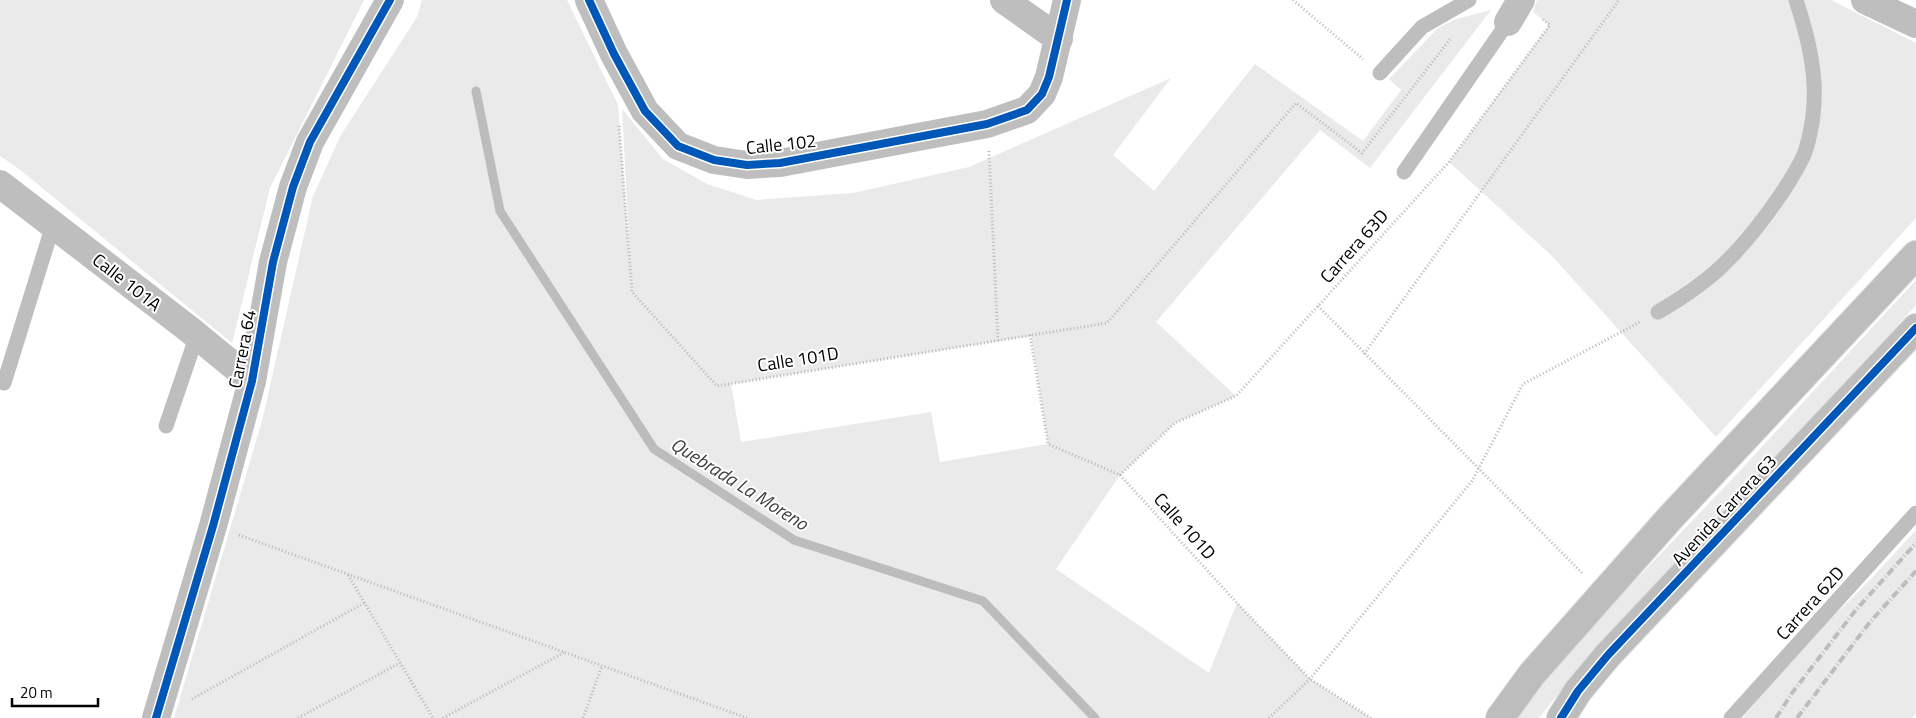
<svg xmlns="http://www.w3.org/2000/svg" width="1916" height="718" font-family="'Titillium Web',sans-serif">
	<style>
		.green { fill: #eaeaea; fill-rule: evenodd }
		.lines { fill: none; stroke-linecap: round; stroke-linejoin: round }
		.stream { stroke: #bcbcbc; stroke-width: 9 }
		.highway-casing { stroke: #dbdbdb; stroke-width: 30 }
		.path { stroke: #b8b8b8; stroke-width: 3; stroke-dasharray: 1 2.5; stroke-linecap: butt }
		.lane { stroke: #bebebe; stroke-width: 15 }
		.street { stroke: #bebebe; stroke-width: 28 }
		.highway { stroke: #bdbdbd; stroke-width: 28 }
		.rail { stroke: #bdbdbd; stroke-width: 4; stroke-dasharray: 8 2.5 1 2.5; stroke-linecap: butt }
		.cycleway-casing { stroke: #fff; stroke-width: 11 }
		.cycleway { stroke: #0057b8; stroke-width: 8 }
		.labels { text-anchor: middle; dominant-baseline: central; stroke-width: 4; stroke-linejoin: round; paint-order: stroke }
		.street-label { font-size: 18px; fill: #000; stroke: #fff }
		.water-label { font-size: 19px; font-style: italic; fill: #404040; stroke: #fff }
	</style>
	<rect width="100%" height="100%" fill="#fff"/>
	<!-- green -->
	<g class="green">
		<polygon points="0,0 364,0 270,188 232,343 19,169 0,156"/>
		<path d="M422 0H567L618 105 630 258 622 109 663 159 707 184 756 200 853 193 969 167 1171 78 1113 155 1154 191 1255 64 1363 141 1401 90 1389 79 1438 28 1456 19 1491 10 1370 168 1320 130 1156 322 1236 396 1175 423 1120 475 1056 569 1209 673 1237 603 1310 679 1371 718H174L262 421 313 196 341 135 417 17ZM1031 336 1048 444 940 462 931 412 741 442 731 384Z"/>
		<polygon points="1537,0 1831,0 1916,43 1916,218 1716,437 1551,255 1449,162 1549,25 1533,12"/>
		<polygon points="1916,280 1916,305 1748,488 1596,647 1539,718 1516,718 1583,635 1735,476"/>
		<polygon points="1916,530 1916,714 1912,718 1742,718 1813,636 1871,579"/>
	</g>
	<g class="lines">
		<!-- stream -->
		<polyline class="stream" points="476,91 500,211 654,449 794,540 983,601 1095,718"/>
		<!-- highway casing -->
		<g class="highway-casing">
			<g id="highway">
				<polyline points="1500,718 1532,674 1670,518 1916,255"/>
				<polyline points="1561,718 1578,691 1608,655 1916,328"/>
			</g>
		</g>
		<!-- path -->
		<g class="path">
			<polyline points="1293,0 1363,59"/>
			<polyline points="619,126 632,292 717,386 1107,323 1296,103 1362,153 1451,38"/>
			<polyline points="989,151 998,341"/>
			<polyline points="1318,306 1583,574"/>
			<polyline points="1030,335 1048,444 1120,475 1237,603 1310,679 1371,718"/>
			<polyline points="1364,354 1619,0"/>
			<polyline points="1120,475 1175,423 1236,396 1449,162 1550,25 1541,18"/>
			<polyline points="239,535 747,718"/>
			<polyline points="348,575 433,718"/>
			<polyline points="192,699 364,603"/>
			<polyline points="298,718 400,663"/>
			<polyline points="443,718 565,652"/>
			<polyline points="583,718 602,666"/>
			<polyline points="1269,718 1310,679 1472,481 1523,384 1640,322"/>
		</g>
		<!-- lane -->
		<g class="lane">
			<polyline points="1380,73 1422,27 1469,0"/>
			<polyline points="1404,172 1508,22"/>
			<path d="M1658 312C1682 298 1709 280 1728 260 1753 235 1786 191 1802 159 1807 150 1812 126 1813 115 1818 76 1808 37 1796 0"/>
			<polyline points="4,383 53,225"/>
			<polyline points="166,426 197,335"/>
			<polyline points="1731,718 1916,513"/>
		</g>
		<!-- street -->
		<g class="street">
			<polyline points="589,0 614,54 645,111 678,146 714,160 747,165 780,163 987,124 1027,110 1042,94 1049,77 1067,0"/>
			<polyline points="1004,0 1059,39"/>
			<polyline points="1865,0 1916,24"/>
			<polyline points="1508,22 1521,0"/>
			<polyline points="0,184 190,330 252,381"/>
			<polyline points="156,718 213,526 252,381 273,262 293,187 310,142 390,0"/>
		</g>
		<!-- highway -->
		<use href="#highway" class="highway"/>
		<!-- rail -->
		<g class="rail">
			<polyline points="1776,718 1792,693 1855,611 1916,543"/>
			<polyline points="1797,718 1870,622 1916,571"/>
		</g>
		<!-- cycleway casing -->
		<g class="cycleway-casing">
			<g id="cycleway">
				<polyline points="589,0 614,54 645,111 678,146 714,160 747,165 780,163 987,124 1027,110 1042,94 1049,77 1067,0"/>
				<polyline points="156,718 213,526 252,381 273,262 293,187 310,142 390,0"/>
				<polyline points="1561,718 1578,691 1608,655 1916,328"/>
			</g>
		</g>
		<!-- cycleway -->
		<use href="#cycleway" class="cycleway"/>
	</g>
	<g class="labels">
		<!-- street labels -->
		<g class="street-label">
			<text transform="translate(781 144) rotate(-6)">Calle 102</text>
			<text transform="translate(1354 246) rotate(-48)">Carrera 63D</text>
			<text transform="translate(127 282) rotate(38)">Calle 101A</text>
			<text transform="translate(242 349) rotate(-79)">Carrera 64</text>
			<text transform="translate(798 359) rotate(-9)">Calle 101D</text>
			<text transform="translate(1724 510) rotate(-47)">Avenida Carrera 63</text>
			<text transform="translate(1185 526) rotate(48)">Calle 101D</text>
			<text transform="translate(1810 603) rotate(-48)">Carrera 62D</text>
		</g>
		<!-- water labels -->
		<g class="water-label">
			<text transform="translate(740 483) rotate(32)">Quebrada La Moreno</text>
		</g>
	</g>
	<!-- scale -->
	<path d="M12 698v8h86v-8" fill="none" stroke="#000000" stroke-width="2.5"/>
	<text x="20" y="698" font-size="15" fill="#000000" stroke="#ffffff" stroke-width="4" paint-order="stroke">20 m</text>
</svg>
